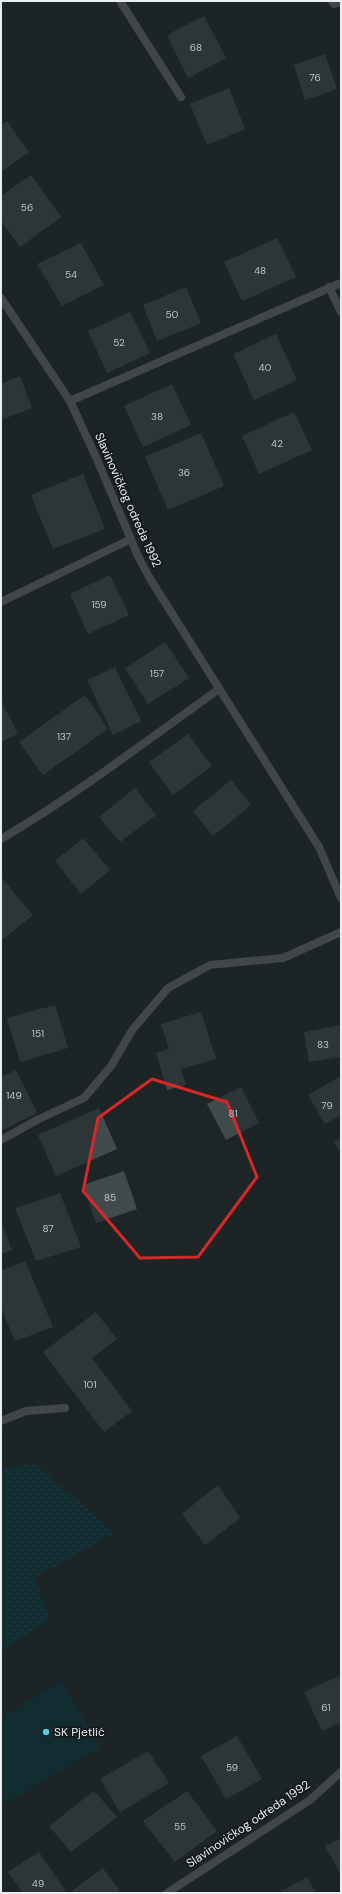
<svg xmlns="http://www.w3.org/2000/svg" width="342" height="1894" font-family="'DM Sans',sans-serif">
	<style>
		.green { fill: url(#green-dots) }
		.pitch { fill: #043840 }
		.building { fill: #434a4c }
		.lines { fill: none; stroke-linecap: round; stroke-linejoin: round }
		.service { stroke: #6d7071; stroke-width: 8 }
		.minor { stroke: #6d7071; stroke-width: 8 }
		.marked { fill: none; stroke: #d62828; stroke-width: 3; stroke-linejoin: round }
		.poi-dot { fill: #55cade; stroke: #151b1d; stroke-width: 1.5 }
		.labels { text-anchor: middle; dominant-baseline: central; stroke-width: 4; stroke-linejoin: round; paint-order: stroke }
		.number-label { font-size: 10px; fill: #bfc4c6 }
		.street-label { font-size: 12px; fill: #e8edee; stroke: #151b1d }
		.poi-label { font-size: 12px; fill: #e8edee; stroke: #151b1d; text-anchor: start }
	</style>
	<defs>
		<pattern id="green-dots" width="8" height="8" patternUnits="userSpaceOnUse"><rect width="8" height="8" fill="#043840"/><path d="M2 2h.1M6 6h.1" fill="none" stroke="#29555c" stroke-width="1.8" stroke-linecap="round"/></pattern>
	</defs>
	<rect width="100%" height="100%" fill="#1e2526"/>
	<!-- green -->
	<polygon class="green" points="37,1464 114,1533 35,1578 49,1619 1,1652 1,1468"/>
	<!-- pitch -->
	<polygon class="pitch" points="61,1681 101,1747 1,1806 1,1717"/>
	<!-- building -->
	<g class="building">
		<polygon points="204,16 226,58 188,78 167,35"/>
		<polygon points="325,54 337,89 305,100 294,65"/>
		<polygon points="229,88 245,129 207,145 190,104"/>
		<polygon points="7,121 29,152 1,172 1,125"/>
		<polygon points="31,175 61,217 20,247 1,221 1,196"/>
		<polygon points="277,238 296,277 242,301 224,262"/>
		<polygon points="81,243 104,285 62,306 37,264"/>
		<polygon points="186,287 201,323 157,341 143,305"/>
		<polygon points="130,312 150,353 107,373 88,331"/>
		<polygon points="276,334 297,380 254,400 233,354"/>
		<polygon points="20,376 32,408 1,420 1,384"/>
		<polygon points="172,384 191,425 143,447 124,406"/>
		<polygon points="294,412 312,450 259,474 242,436"/>
		<polygon points="201,433 224,486 168,510 145,457"/>
		<polygon points="83,474 105,529 53,549 31,495"/>
		<polygon points="110,575 129,615 88,634 70,594"/>
		<polygon points="165,642 189,678 148,704 125,668"/>
		<polygon points="115,667 141,721 113,735 87,680"/>
		<polygon points="85,695 108,729 43,775 19,742"/>
		<polygon points="1,701 18,734 1,742"/>
		<polygon points="188,734 212,766 173,795 149,762"/>
		<polygon points="231,780 251,805 213,836 193,811"/>
		<polygon points="135,788 156,815 120,842 99,817"/>
		<polygon points="83,838 110,870 81,894 55,861"/>
		<polygon points="1,877 33,915 1,941"/>
		<polygon points="55,1005 68,1048 20,1062 7,1018"/>
		<polygon points="201,1012 216,1059 181,1069 186,1085 167,1090 156,1053 169,1049 161,1024"/>
		<polygon points="341,1025 341,1057 309,1062 304,1032"/>
		<polygon points="16,1070 37,1113 1,1131 1,1077"/>
		<polygon points="341,1076 341,1115 325,1124 308,1095"/>
		<polygon points="241,1087 259,1123 226,1140 207,1104"/>
		<polygon points="99,1108 117,1149 56,1176 38,1135"/>
		<polygon points="341,1137 341,1153 334,1142"/>
		<polygon points="124,1171 137,1209 96,1223 83,1185"/>
		<polygon points="60,1193 81,1247 36,1261 15,1208"/>
		<polygon points="1,1222 12,1250 1,1254"/>
		<polygon points="25,1261 53,1327 15,1341 1,1308 1,1271"/>
		<polygon points="96,1312 117,1339 92,1358 132,1411 104,1432 43,1352"/>
		<polygon points="218,1485 240,1518 205,1545 182,1514"/>
		<polygon points="341,1675 341,1722 322,1731 304,1692"/>
		<polygon points="237,1736 262,1779 226,1799 201,1756"/>
		<polygon points="148,1751 169,1783 120,1812 100,1779"/>
		<polygon points="94,1791 117,1817 71,1852 49,1826"/>
		<polygon points="187,1791 217,1831 175,1862 143,1821"/>
		<polygon points="341,1838 341,1875 325,1846"/>
		<polygon points="39,1852 67,1893 23,1893 8,1872"/>
		<polygon points="103,1868 121,1893 69,1893"/>
		<polygon points="307,1877 316,1893 278,1893"/>
	</g>
	<g class="lines">
		<!-- service -->
		<polyline class="service" points="1,602 131,539"/>
		<!-- minor -->
		<g class="minor">
			<polyline points="120,1 181,97"/>
			<polyline points="332,1 334,4 341,2"/>
			<polyline points="329,287 341,312"/>
			<polyline points="1,298 70,401 96,457 138,556 149,577 319,847 341,898"/>
			<polyline points="70,401 341,283"/>
			<path d="M1 839C77 794 148 740 219 689"/>
			<polyline points="1,1140 37,1120 84,1098 111,1066 133,1029 168,988 210,965 283,958 341,932"/>
			<polyline points="1,1421 26,1411 65,1408"/>
			<polyline points="167,1893 310,1800 341,1772"/>
		</g>
	</g>
	<!-- marked area -->
	<path d="M0 0H342V1894H0ZM152 1079 227 1102 257 1177 198 1257 140 1258 83 1191 98 1118Z" fill="#1e2526" fill-opacity=".55" fill-rule="evenodd"/>
	<path class="marked" d="M152 1079 227 1102 257 1177 198 1257 140 1258 83 1191 98 1118Z"/>
	<!-- markers -->
	<circle class="poi-dot" cx="46" cy="1732" r="4"/>
	<g class="labels">
		<!-- number labels -->
		<g class="number-label">
			<text x="196" y="47">68</text>
			<text x="315" y="77">76</text>
			<text x="27" y="207">56</text>
			<text x="260" y="270">48</text>
			<text x="71" y="274">54</text>
			<text x="172" y="314">50</text>
			<text x="119" y="342">52</text>
			<text x="265" y="367">40</text>
			<text x="157" y="416">38</text>
			<text x="277" y="443">42</text>
			<text x="184" y="472">36</text>
			<text x="99" y="604">159</text>
			<text x="157" y="673">157</text>
			<text x="64" y="736">137</text>
			<text x="38" y="1033">151</text>
			<text x="323" y="1044">83</text>
			<text x="14" y="1095">149</text>
			<text x="327" y="1105">79</text>
			<text x="233" y="1113">81</text>
			<text x="110" y="1197">85</text>
			<text x="48" y="1228">87</text>
			<text x="90" y="1384">101</text>
			<text x="326" y="1707">61</text>
			<text x="232" y="1767">59</text>
			<text x="180" y="1826">55</text>
			<text x="38" y="1883">49</text>
		</g>
		<!-- street labels -->
		<g class="street-label">
			<text transform="translate(128 500) rotate(66)">Slavinovičkog odreda 1992</text>
			<text transform="translate(248 1824) rotate(-34)">Slavinovičkog odreda 1992</text>
		</g>
		<!-- poi labels -->
		<g class="poi-label">
			<text x="54" y="1732">SK Pjetlić</text>
		</g>
	</g>
	<!-- border -->
	<rect width="342" height="1894" fill="none" stroke="#e8edee" stroke-width="4"/>
</svg>
